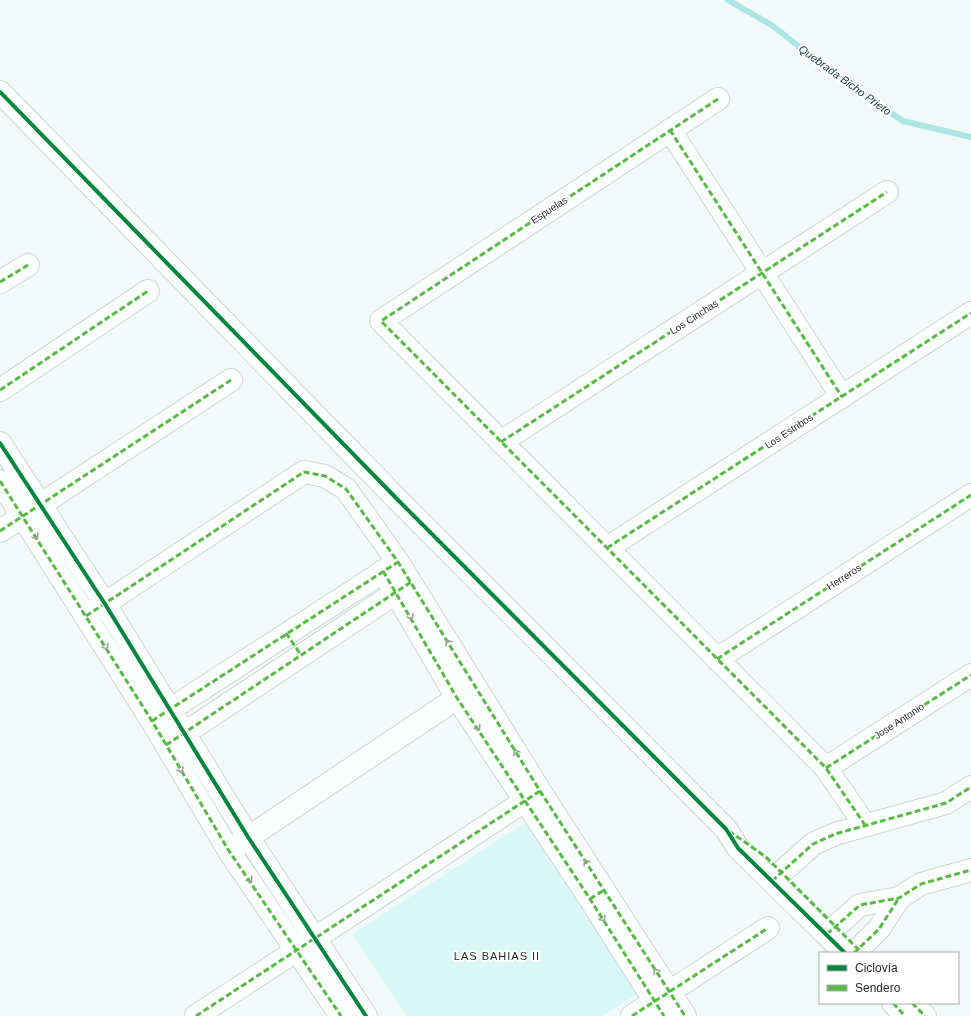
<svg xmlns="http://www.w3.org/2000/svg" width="971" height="1016" font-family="Helvetica,sans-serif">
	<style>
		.green { fill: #d8f7f6 }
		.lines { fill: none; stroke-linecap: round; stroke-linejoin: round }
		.stream { stroke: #ade5e4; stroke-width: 6 }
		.minor-casing { stroke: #d0d5d5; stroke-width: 24 }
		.minor { stroke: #fdfefe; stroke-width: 22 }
		.quiet { stroke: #58b947; stroke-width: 3; stroke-dasharray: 6 3; stroke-linecap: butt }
		.cycleway-casing { stroke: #fff; stroke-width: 6 }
		.cycleway { stroke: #00873e; stroke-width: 4 }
		.oneway { stroke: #9da0a0 }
		.labels { text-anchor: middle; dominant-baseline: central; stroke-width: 4; stroke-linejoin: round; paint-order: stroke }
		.street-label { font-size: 10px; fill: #282c2c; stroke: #fff }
		.water-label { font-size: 11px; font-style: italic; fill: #143a39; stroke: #fff }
		.neighbourhood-label { font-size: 11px; letter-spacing: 1px; fill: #282c2c; stroke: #fff }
	</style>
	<rect width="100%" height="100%" fill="#f2f9f9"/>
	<!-- green -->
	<polygon class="green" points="530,820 642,991 603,1016 407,1016 352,934"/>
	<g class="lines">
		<!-- stream -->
		<polyline class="stream" points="728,0 773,26 840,79 903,121 971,137"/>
		<!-- minor casing -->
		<g class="minor-casing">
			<g id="minor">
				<polyline points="0,92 398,500 726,829 738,848 845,953"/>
				<polyline points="718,99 381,321 826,768 865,825"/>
				<polyline points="670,130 842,397"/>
				<polyline points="0,282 28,265"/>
				<polyline points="0,390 148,291"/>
				<polyline points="501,442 887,192"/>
				<polyline points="0,443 105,604 248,837 366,1016"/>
				<polyline points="0,481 152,721 229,851 341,1016"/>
				<polyline points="0,531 231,380"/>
				<polyline points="607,548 971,313"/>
				<polyline points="383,571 457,698 590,899 664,1016"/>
				<polyline points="86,616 304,472 325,476 346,489 398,562 540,791 685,1016"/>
				<polyline points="717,659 971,495"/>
				<polyline points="157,718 395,564"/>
				<polyline points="173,741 409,584"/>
				<polyline points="826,768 971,675"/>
				<polyline points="237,845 469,690"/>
				<polyline points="772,881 813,844 835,834 946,803 971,787"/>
				<polyline points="827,934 860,905 899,898 921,884 971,870"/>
				<polyline points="854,953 879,929 899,898"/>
				<polyline points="893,1003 905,1016"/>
				<polyline points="912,1003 925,1016"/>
				<polyline points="196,1016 537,793"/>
				<polyline points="632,1016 768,928"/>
			</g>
		</g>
		<!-- minor -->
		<use href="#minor" class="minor"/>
		<!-- quiet -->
		<g class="quiet">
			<polyline points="718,99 381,321 826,768 865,825"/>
			<polyline points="670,130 842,397"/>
			<polyline points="0,282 28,265"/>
			<polyline points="0,390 148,291"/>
			<polyline points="501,442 887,192"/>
			<polyline points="0,481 152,721 229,851 341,1016"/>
			<polyline points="0,531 231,380"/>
			<polyline points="607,548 971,313"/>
			<polyline points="383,571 457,698 590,899 664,1016"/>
			<polyline points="86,616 304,472 325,476 346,489 398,562 540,791 685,1016"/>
			<polyline points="286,633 301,655"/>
			<polyline points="717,659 971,495"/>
			<polyline points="152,721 398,562"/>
			<polyline points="166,745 411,582"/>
			<polyline points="826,768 971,675"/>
			<polyline points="729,831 766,857 862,953"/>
			<polyline points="772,881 813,844 835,834 946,803 971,787"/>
			<polyline points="590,899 604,890"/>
			<polyline points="827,934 860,905 899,898 921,884 971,870"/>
			<polyline points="854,953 879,929 899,898"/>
			<polyline points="893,1003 905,1016"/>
			<polyline points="912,1003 925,1016"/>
			<polyline points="196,1016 540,791"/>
			<polyline points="632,1016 768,928"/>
		</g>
		<!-- cycleway casing -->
		<g class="cycleway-casing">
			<g id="cycleway">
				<polyline points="0,92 398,500 726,829 738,848 845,953"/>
				<polyline points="0,443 105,604 248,837 366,1016"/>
			</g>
		</g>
		<!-- cycleway -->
		<use href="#cycleway" class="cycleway"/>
	</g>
	<!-- one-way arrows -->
	<defs><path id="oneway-chevron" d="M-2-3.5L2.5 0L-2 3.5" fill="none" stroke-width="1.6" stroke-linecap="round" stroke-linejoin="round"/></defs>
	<g class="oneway">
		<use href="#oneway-chevron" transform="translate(36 537) rotate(57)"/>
		<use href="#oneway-chevron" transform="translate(411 617) rotate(60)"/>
		<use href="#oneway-chevron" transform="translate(448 642) rotate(-122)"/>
		<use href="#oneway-chevron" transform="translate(106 647) rotate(58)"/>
		<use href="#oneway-chevron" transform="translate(478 728) rotate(56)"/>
		<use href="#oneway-chevron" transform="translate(516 752) rotate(-121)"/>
		<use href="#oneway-chevron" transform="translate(181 770) rotate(59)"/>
		<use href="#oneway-chevron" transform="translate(586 862) rotate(-123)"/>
		<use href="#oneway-chevron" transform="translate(250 880) rotate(56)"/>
		<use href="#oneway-chevron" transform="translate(603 919) rotate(58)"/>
		<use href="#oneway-chevron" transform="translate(656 971) rotate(-123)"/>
	</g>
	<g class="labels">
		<!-- street labels -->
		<g class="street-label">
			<text transform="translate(549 210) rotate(-33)">Espuelas</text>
			<text transform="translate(694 317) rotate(-33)">Los Cinchas</text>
			<text transform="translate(789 431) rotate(-33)">Los Estribos</text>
			<text transform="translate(844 577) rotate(-33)">Herreros</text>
			<text transform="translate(899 721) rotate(-33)">Jose Antonio</text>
		</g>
		<!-- water labels -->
		<g class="water-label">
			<text transform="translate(845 80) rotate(36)">Quebrada Bicho Prieto</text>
		</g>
		<!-- neighbourhood labels -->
		<g class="neighbourhood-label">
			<text x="497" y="956">LAS BAHIAS II</text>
		</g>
	</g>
	<!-- legend -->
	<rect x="819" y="952" width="140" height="52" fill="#ffffff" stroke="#a9abab"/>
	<rect x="827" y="965" width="20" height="6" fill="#00873e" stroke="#a9abab"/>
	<text x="855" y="972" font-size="12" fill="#282c2c">Ciclovía</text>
	<rect x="827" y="985" width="20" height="6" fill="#58b947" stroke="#a9abab"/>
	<text x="855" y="992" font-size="12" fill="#282c2c">Sendero</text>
</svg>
